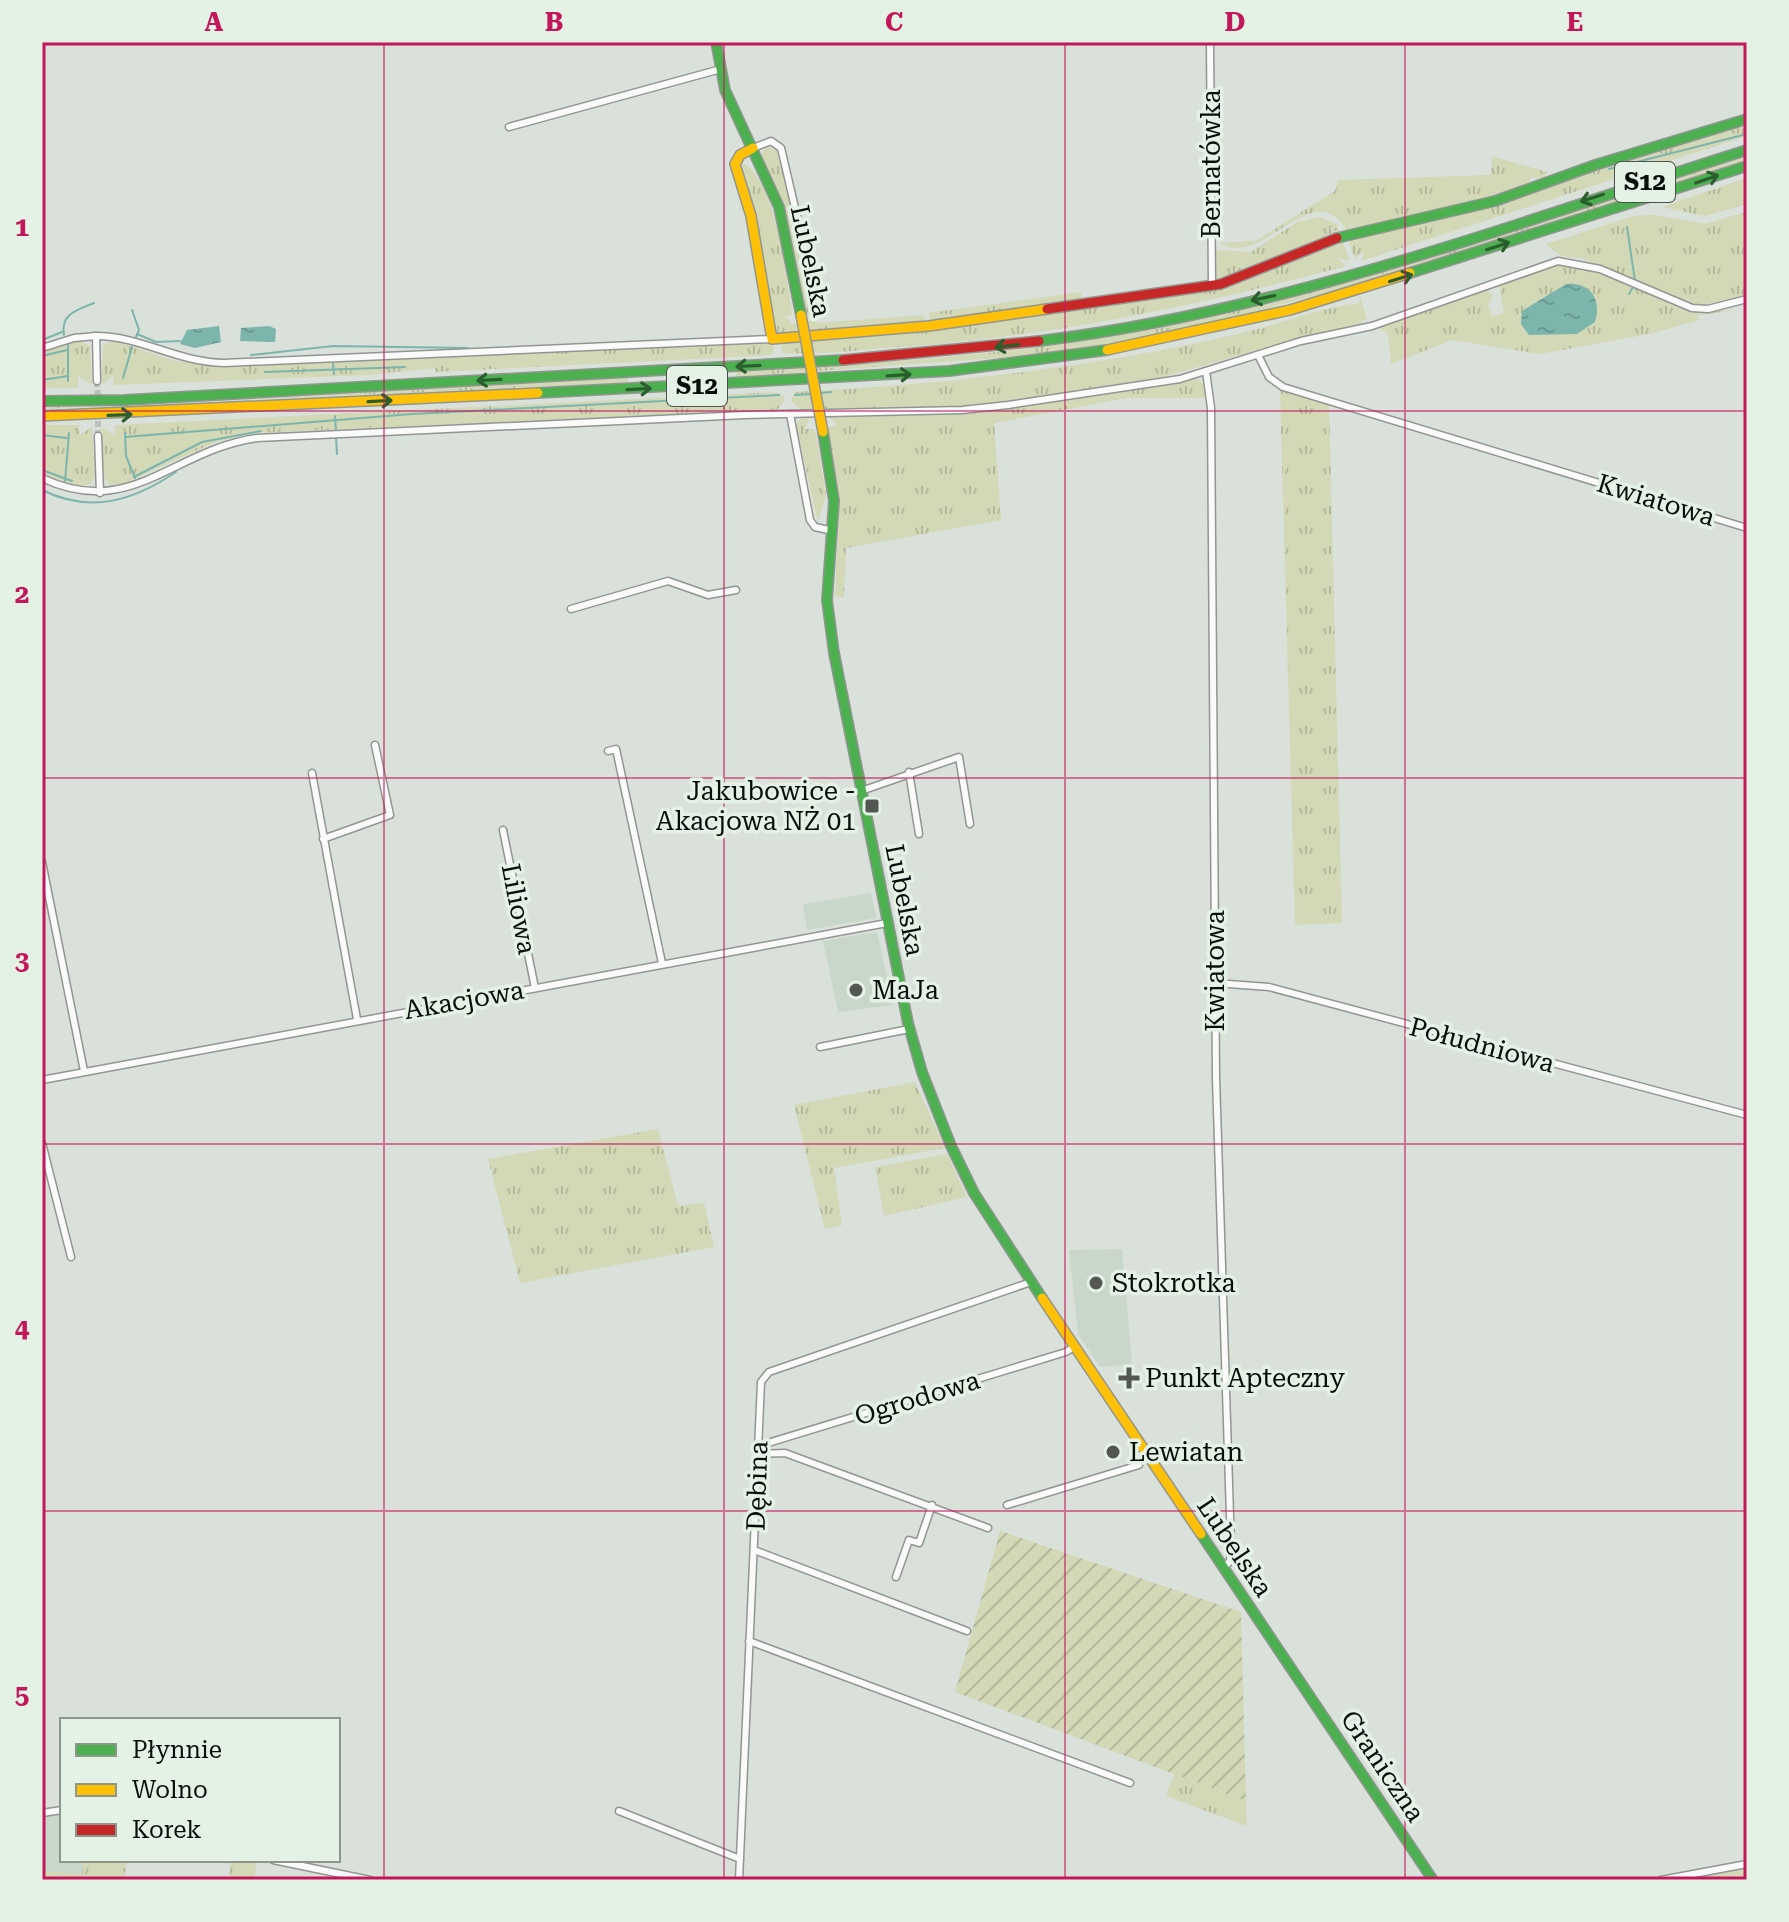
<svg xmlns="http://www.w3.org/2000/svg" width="1789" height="1922" font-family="'Roboto Serif',serif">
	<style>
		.built { fill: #c9d6ca }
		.grass { fill: url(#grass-tufts) }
		.garden { fill: url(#garden-furrows) }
		.water { fill: url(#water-ripples) }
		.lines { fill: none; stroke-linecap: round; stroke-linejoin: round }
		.stream { stroke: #7cb5ac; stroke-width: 2 }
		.street-tunnel { stroke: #bbc0bb; stroke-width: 6; stroke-dasharray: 6 3; stroke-linecap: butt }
		.street-casing { stroke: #929692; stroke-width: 9 }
		.fast-casing { stroke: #929692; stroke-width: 12 }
		.slow-casing { stroke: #929692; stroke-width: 12 }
		.jam-casing { stroke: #929692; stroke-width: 12 }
		.street { stroke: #f9faf9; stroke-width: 6 }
		.fast { stroke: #4caf50; stroke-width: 9 }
		.slow { stroke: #ffc107; stroke-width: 9 }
		.jam { stroke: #c62828; stroke-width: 9 }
		.slow-bridge-casing { stroke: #929692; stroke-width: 12; stroke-linecap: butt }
		.slow-bridge { stroke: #ffc107; stroke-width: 9 }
		.oneway { stroke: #2a5e2d }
		.grid { fill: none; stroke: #c2185b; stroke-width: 2; stroke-opacity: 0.55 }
		.poi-dot { fill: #525753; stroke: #e4f1e5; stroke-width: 3 }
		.labels { text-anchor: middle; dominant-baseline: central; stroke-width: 7; stroke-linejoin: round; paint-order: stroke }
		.shield { fill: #e4f1e5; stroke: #4b514c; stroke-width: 2 }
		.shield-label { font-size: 24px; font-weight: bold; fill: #090d0a }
		.street-label { font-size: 26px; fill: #090d0a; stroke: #e4f1e5 }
		.poi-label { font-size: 26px; fill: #090d0a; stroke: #e4f1e5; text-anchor: start }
		.neatline { fill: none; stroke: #c2185b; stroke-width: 3 }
		.grid-label { font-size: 26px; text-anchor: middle; font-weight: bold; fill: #c2185b }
	</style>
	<defs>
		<pattern id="grass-tufts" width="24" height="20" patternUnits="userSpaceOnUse" patternTransform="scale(2)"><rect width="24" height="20" fill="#d3d8b6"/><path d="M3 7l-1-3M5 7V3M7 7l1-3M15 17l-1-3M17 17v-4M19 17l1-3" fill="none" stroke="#b4b89b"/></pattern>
		<pattern id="garden-furrows" width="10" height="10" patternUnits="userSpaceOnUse" patternTransform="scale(2)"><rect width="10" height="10" fill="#d3d8b6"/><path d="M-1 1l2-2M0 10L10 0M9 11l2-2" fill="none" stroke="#b4b89b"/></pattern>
		<pattern id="water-ripples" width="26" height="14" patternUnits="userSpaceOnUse" patternTransform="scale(2)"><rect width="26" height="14" fill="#7cb5ac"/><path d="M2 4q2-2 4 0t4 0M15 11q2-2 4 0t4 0" fill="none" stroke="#6a9a93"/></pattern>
	</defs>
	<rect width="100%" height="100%" fill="#dae0da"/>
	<!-- built -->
	<g class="built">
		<polygon points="871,893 876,918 807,930 803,904"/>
		<polygon points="877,932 893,1005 838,1012 823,941"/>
		<polygon points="1122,1249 1132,1364 1100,1367 1078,1334 1069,1250"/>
		<polygon points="62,1814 62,1860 83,1860 82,1874 42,1871 42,1817"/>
	</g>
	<!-- grass -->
	<g class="grass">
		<path d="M1747 121V136L1361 261 1364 252 1355 258C1350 249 1350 237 1345 228 1312 176 1261 270 1220 243L1255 241 1335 191 1338 180 1491 175 1492 156 1547 172 1543 178H1530L1529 185 1494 194 1487 200 1350 229 1353 220 1349 228 1352 239 1359 244 1353 236 1508 200 1592 169Z"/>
		<path d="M766 146 778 151 817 323 923 315 925 322 778 333 742 162C776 180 785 273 792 310V315L785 316 792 324 809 322 814 316 806 314 785 212 761 156Z"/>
		<path d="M1747 154V161L1394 275 1198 326 1091 347 999 358 736 377V372C891 363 1045 353 1198 320 1385 279 1565 212 1747 154Z"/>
		<polygon points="1747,178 1747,204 1705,216 1662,207"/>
		<polygon points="1747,212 1747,296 1697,306 1581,258 1561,256 1546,244 1634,216 1655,215 1704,224"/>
		<path d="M1320 217 1336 224 1350 261 1337 258 1346 266C1199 305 1051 337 899 347 860 350 821 355 783 353L781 348 787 341 896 335 1206 290 1240 283 1338 242 1336 250 1340 243 1337 232 1329 227 1336 234 1222 280 1214 275V250L1251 252 1297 222Z"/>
		<polygon points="1566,262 1582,265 1683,308 1697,312 1734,310 1696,316 1700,320 1649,334 1540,354 1452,340 1391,364 1388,334 1379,327 1486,288 1493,296 1488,304 1492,316 1504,313 1499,284"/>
		<polygon points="1081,292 1081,302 931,321 928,313"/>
		<path d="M1360 296 1367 320H1360L1364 325 1308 335 1164 377 975 406 800 409 791 401 794 392C949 384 1102 367 1254 330 1273 325 1346 301 1359 304Z"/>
		<polygon points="78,340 90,346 92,385 78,376 78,388 42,388 42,352"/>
		<polygon points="114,341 175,361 219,366 770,343 774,348 772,355 435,372 435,368 368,375 114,385 113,376 102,385 103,345"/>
		<polygon points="628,377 628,383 42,409 42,403"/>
		<polygon points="1197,379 1205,385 1206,398 1127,398 994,423 1001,520 846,548 844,598 835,596 839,513 828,431 828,427 837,425 829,417 970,414"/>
		<polygon points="1280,390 1329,405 1342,923 1295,925"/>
		<polygon points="776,392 784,396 784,401 777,410 255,433 218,441 123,484 111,486 103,477 102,427 115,436 115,425"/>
		<polygon points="810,416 805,429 813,429 816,435 826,495 818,522 796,425 801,418"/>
		<polygon points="42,425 79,425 80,435 92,427 95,477 90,484 77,487 42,473"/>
		<polygon points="915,1082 945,1148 834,1168 842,1225 825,1229 794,1105"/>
		<polygon points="658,1129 678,1206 704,1203 714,1247 520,1283 488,1159"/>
		<polygon points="947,1154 967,1197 884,1216 875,1167"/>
		<polygon points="1174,1774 1246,1801 1247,1826 1166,1796"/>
		<polygon points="83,1860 126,1860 125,1878 139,1880 42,1880 42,1871 82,1874"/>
		<polygon points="231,1860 256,1861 255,1880 229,1880"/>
		<polygon points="1747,1867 1747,1880 1678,1880"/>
	</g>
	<!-- garden -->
	<polygon class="garden" points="1000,1531 1241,1612 1246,1801 955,1692"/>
	<!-- water -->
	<g class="water">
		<path d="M1566 284C1590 282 1602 299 1595 322L1577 334 1529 335 1521 324 1522 311Z"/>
		<polygon points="219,326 221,342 195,348 180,344 187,330"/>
		<polygon points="269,326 276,329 275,342 240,341 241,328"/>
	</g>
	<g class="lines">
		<!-- stream -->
		<g class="stream">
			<polyline points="1609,169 1747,134"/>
			<polyline points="1627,227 1635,281"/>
			<polyline points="1629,294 1633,287"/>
			<polyline points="132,310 139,330 136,337"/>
			<polyline points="137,334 156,342 180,341"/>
			<path d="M64 335C60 314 77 310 94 303"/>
			<polyline points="42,340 62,332"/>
			<polyline points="251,355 333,346 468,348"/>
			<polyline points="42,356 67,350"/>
			<polyline points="333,364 334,374"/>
			<polyline points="265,372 405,367"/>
			<polyline points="123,378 132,347"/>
			<polyline points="42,380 68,376"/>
			<polyline points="68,381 68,345"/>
			<polyline points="820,393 831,392"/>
			<polyline points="795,395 813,394"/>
			<polyline points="335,416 336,431"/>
			<polyline points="125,433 126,456 135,478"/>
			<polyline points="42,435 67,438"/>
			<polyline points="125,437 412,414 779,395"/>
			<polyline points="336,437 337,454"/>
			<polyline points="42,470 72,481"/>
			<polyline points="134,477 202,442 261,431"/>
			<polyline points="65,481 69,433"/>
			<path d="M42 490C91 514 133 501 176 472"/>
		</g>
		<!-- street-tunnel -->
		<g class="street-tunnel">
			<polyline points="97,381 98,401"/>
			<polyline points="98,412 98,436"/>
		</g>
		<!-- street casing -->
		<g class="street-casing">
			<g id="street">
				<polyline points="1210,42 1212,286"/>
				<polyline points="509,127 721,69"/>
				<polyline points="753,148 771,141 781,148 819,310"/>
				<path d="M96 336C141 336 176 362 224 363L772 339"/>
				<polyline points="42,348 74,338 96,336 97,381"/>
				<polyline points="1258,355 1269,377 1283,387 1747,528"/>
				<polyline points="1206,371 1211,408 1216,1078 1231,1547 1230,1561 1223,1569"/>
				<polyline points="790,414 810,520 815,527 833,531"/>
				<polyline points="98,436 100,493"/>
				<path d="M42 478C131 520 172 450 257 438L745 415 962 410 1008 405 1180 379 1301 341 1372 326 1558 261 1600 269 1692 308 1708 309 1747 299"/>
				<polyline points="571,609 668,581 708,595 736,590"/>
				<polyline points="608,751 616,749 662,963"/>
				<polyline points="909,772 919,834"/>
				<polyline points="312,773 357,1019"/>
				<polyline points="861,791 959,757 970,824"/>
				<polyline points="503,830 535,988"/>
				<polyline points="323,839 390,815 375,745"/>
				<polyline points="42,862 84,1071"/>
				<polyline points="1215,983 1269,987 1747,1115"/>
				<polyline points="820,1047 909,1029"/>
				<polyline points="42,1080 887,923"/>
				<polyline points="42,1143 71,1257"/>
				<polyline points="758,1446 1066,1352 1074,1347"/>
				<polyline points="758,1454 785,1453 988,1528"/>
				<polyline points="1007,1505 1139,1465"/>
				<polyline points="754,1550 967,1631"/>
				<polyline points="896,1577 909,1540 919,1543 932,1505"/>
				<polyline points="749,1641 1130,1783"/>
				<polyline points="619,1811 740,1859"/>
				<polyline points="42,1813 62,1810"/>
				<polyline points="273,1860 370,1880"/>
				<polyline points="739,1880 761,1382 769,1372 1031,1282"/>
				<polyline points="1661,1880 1747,1864"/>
			</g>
		</g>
		<!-- fast casing -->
		<g class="fast-casing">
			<g id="fast">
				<polyline points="716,42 725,90 779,207 801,315"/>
				<polyline points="1337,238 1495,201 1595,165 1747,119"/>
				<polyline points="1410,273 1747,166"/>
				<path d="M1039 341C1282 312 1515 223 1747 150"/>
				<polyline points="538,393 949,371 1107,350"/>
				<polyline points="42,401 124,400 843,360"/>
				<polyline points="823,432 834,501 827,600 834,653 908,1023 922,1072 951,1146 974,1193 1042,1298"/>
				<polyline points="1201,1534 1433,1880"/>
			</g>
		</g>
		<!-- slow casing -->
		<g class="slow-casing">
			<g id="slow">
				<polyline points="753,148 740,155 735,164 751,216 772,339 929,326 1047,309"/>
				<polyline points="1107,350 1290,310 1410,273"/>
				<polyline points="42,416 538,393"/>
				<polyline points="1042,1298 1201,1534"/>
			</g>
		</g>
		<!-- jam casing -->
		<g class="jam-casing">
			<g id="jam">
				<polyline points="1047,309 1221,284 1337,238"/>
				<polyline points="843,360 1039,341"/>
			</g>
		</g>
		<!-- street -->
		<use href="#street" class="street"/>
		<!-- fast -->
		<use href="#fast" class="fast"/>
		<!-- slow -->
		<use href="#slow" class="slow"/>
		<!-- jam -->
		<use href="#jam" class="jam"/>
		<!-- slow-bridge casing -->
		<g class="slow-bridge-casing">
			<polyline id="slow-bridge" points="801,315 823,432"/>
		</g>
		<!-- slow-bridge -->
		<use href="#slow-bridge" class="slow-bridge"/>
	</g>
	<!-- one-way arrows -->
	<defs><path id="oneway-shaft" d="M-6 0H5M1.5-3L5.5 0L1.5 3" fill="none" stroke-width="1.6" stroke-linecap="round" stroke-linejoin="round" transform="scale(2)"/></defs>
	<g class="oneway">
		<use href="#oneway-shaft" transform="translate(1707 179) rotate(-19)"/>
		<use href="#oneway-shaft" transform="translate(1592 198) rotate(162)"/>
		<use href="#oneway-shaft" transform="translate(1498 246) rotate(-18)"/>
		<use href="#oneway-shaft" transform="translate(1401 278) rotate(-17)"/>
		<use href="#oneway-shaft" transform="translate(1263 298) rotate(168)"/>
		<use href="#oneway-shaft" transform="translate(1007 346) rotate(173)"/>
		<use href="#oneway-shaft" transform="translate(748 366) rotate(177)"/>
		<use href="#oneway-shaft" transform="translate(899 375) rotate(-4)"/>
		<use href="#oneway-shaft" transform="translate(489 380) rotate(177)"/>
		<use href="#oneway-shaft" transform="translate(639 389) rotate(-3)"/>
		<use href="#oneway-shaft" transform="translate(380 401) rotate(-3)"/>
		<use href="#oneway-shaft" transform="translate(120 415) rotate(-2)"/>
	</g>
	<!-- grid -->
	<path class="grid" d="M384 42V1880M724 42V1880M1065 42V1880M1405 42V1880M42 411H1747M42 778H1747M42 1144H1747M42 1511H1747"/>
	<!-- markers -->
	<g class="poi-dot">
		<rect x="864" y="798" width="16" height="16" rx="4"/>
		<circle cx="856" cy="990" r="8"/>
		<circle cx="1096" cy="1283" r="8"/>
		<path d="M1125 1366h8v8h8v8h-8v8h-8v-8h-8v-8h8z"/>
		<circle cx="1113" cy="1452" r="8"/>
	</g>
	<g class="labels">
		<!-- shield labels -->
		<g class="shield">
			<rect x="1615" y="162" width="60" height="40" rx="6"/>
			<rect x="667" y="366" width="60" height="40" rx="6"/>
		</g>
		<g class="shield-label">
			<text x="1645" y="182">S12</text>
			<text x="697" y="386">S12</text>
		</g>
		<!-- street labels -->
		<g class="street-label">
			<text transform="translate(1211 164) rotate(-90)">Bernatówka</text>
			<text transform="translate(811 261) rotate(78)">Lubelska</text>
			<text transform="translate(1656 500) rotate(17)">Kwiatowa</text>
			<text transform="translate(905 900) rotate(79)">Lubelska</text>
			<text transform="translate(519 909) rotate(79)">Liliowa</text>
			<text transform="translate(1215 971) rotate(-90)">Kwiatowa</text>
			<text transform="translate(464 1000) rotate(-10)">Akacjowa</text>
			<text transform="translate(1482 1045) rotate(15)">Południowa</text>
			<text transform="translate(917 1398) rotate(-17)">Ogrodowa</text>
			<text transform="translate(757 1486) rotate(-88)">Dębina</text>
			<text transform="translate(1235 1547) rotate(56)">Lubelska</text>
			<text transform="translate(1383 1766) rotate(56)">Graniczna</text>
		</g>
		<!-- poi labels -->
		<g class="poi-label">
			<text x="856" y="791" text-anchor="end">Jakubowice -<tspan x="856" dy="30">Akacjowa NŻ 01</tspan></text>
			<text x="872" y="990">MaJa</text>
			<text x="1112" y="1283">Stokrotka</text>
			<text x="1145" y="1378">Punkt Apteczny</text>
			<text x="1129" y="1452">Lewiatan</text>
		</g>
	</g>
	<!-- border -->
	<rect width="1789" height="1922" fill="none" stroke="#e4f1e5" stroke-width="88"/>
	<!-- legend -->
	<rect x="60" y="1718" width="280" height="144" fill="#e4f1e5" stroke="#8c968d" stroke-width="2"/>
	<rect x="76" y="1744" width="40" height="12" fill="#4caf50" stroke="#8c968d" stroke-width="2"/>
	<text x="132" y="1758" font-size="24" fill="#090d0a">Płynnie</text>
	<rect x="76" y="1784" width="40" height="12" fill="#ffc107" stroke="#8c968d" stroke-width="2"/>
	<text x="132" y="1798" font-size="24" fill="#090d0a">Wolno</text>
	<rect x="76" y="1824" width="40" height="12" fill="#c62828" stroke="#8c968d" stroke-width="2"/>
	<text x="132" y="1838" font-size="24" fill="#090d0a">Korek</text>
	<rect x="44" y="44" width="1701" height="1834" class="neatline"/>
	<g class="grid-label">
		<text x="214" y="31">A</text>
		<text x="554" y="31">B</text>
		<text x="894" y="31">C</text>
		<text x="1235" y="31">D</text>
		<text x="1575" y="31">E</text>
		<text x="22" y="236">1</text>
		<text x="22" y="603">2</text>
		<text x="22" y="970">3</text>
		<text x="22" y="1337">4</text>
		<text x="22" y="1704">5</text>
	</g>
</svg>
